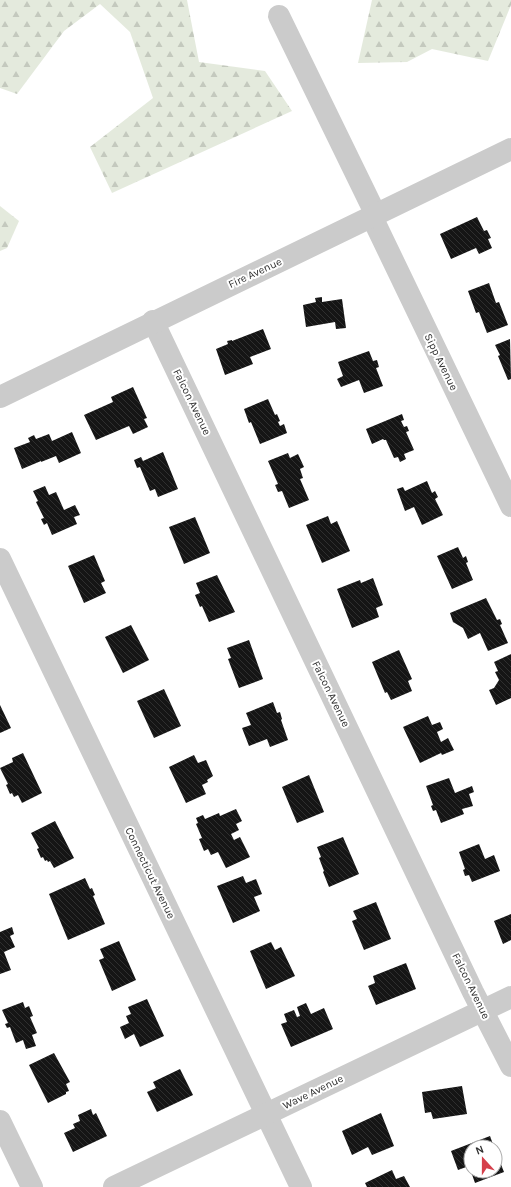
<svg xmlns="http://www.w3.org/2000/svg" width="511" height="1187" font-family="Karla,sans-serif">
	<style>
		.forest { fill: url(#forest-firs) }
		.building { fill: url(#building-back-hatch) }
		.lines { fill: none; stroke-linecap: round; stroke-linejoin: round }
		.minor { stroke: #cbcbcb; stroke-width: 22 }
		.labels { text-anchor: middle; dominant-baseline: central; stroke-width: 4; stroke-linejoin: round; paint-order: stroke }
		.street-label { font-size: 11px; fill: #2e2e2e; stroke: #fff }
	</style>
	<defs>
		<pattern id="forest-firs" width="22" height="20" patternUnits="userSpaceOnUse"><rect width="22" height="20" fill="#e4eadd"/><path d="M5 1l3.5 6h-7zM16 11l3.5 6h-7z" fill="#c4c9be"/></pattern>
		<pattern id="building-back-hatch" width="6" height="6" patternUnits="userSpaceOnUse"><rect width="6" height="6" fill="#151515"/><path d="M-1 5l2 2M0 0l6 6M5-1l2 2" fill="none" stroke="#2f2f2f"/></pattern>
	</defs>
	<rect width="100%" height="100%" fill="#fff"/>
	<!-- forest -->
	<g class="forest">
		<polygon points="0,0 187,0 199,62 265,71 292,111 112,193 90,147 153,98 130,32 100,4 64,31 17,94 0,88"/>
		<polygon points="372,0 511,0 511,5 488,61 432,49 407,62 358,63"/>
		<polygon points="0,206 19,221 7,248 0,251"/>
	</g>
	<!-- building -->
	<g class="building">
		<polygon points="477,217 484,231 487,230 491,238 488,239 492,248 479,254 476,248 451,259 440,234"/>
		<polygon points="489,283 496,303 499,302 508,325 487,333 479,312 476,313 468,291"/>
		<polygon points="322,297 322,302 342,299 346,328 336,329 335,322 306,327 303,305 316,302 315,298"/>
		<polygon points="263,329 271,349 250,357 253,364 225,375 216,349 228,344 227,341 232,340 232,341"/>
		<polygon points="510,339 511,379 508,380 498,356 500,355 495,345"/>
		<polygon points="369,351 373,361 377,360 379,367 376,368 383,386 364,393 359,380 341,387 337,379 343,376 338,362"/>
		<polygon points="133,387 147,418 144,419 148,427 133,434 129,426 96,440 84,415 113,402 111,397"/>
		<polygon points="268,399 275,415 277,414 280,421 278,422 280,426 284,424 287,433 260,444 251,422 249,423 244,409"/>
		<polygon points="402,414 404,420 401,421 404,427 407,426 409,431 406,432 414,450 404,454 406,459 400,462 398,457 394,458 386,440 384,440 383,439 372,444 366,429"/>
		<polygon points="72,432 81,453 59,463 56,456 41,462 41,461 22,469 14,448 30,442 28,438 34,435 36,439 49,434 52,441"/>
		<polygon points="163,452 178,489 158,497 155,489 150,491 140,467 137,468 134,460 141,457 143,461"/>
		<polygon points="288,453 290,458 298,454 304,467 300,469 303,478 300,479 309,500 289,508 282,491 278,492 275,485 278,484 268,461"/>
		<polygon points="427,481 432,493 435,491 438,497 435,499 443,515 422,525 414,507 405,511 397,489 403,487 405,491"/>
		<polygon points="45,486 49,495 56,492 64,510 75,505 80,515 74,517 77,524 52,535 47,523 44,525 41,519 44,518 36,502 38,501 33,491"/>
		<polygon points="328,516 331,524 337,521 350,551 322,563 306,525"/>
		<polygon points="195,517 210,553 184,564 169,527"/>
		<polygon points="458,547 463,558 466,556 468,562 466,563 473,580 452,589 437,556"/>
		<polygon points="94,555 105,581 101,583 106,593 84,603 68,566"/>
		<polygon points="217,575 235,612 209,622 202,606 200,607 195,595 200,593 196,583"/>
		<polygon points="373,578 383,605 376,608 379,617 352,628 337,589 360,580 361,583"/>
		<polygon points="486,598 497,620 500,619 502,624 500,625 508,643 488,651 480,633 468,639 463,628 453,622 450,613"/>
		<polygon points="131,625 149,660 123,673 105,637"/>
		<polygon points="249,640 263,679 239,688 228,659 231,658 227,648"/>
		<polygon points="399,650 412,679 408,681 412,691 391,700 387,692 385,693 372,662"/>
		<polygon points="511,654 511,698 496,705 489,690 494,688 499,680 495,672 498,671 494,662"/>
		<polygon points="164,689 181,726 154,738 137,701"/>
		<polygon points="273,702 277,713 280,712 282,719 281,720 288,740 270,747 267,739 249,746 242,728 251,725 246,713"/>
		<polygon points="0,705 11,728 0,733"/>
		<polygon points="428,716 432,725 440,722 443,729 437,732 441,742 448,738 454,750 442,755 441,753 420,763 403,727"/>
		<polygon points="23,753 42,793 22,803 18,795 14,797 12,793 10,794 6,785 8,784 0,768 13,762 12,758"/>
		<polygon points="194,755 198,763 206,760 213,776 207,780 208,782 202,785 206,794 186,803 169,767"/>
		<polygon points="309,775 324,812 297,823 282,787"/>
		<polygon points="449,778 455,793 472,786 474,792 469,794 473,806 462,809 464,814 441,823 436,810 433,811 431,806 433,805 426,786"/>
		<polygon points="236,809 242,821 236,824 239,830 231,834 234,840 240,837 250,857 226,868 218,852 211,855 208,849 204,851 199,839 202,838 196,824 198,823 196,818 203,815 205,819 219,813 220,816"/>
		<polygon points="55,821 74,858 54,868 50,861 48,862 47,860 45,861 43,857 41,858 37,849 39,848 31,833"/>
		<polygon points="343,837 359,874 329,887 323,872 324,871 319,858 321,857 317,847"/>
		<polygon points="479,844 485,859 494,855 500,871 472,882 469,875 465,876 463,870 465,869 459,852"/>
		<polygon points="243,876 246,883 256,879 262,894 254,897 260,911 233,923 217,886"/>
		<polygon points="85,878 90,889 92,888 95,895 93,896 105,924 68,940 49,894"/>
		<polygon points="376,902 391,939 364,950 352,921 357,919 353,911"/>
		<polygon points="511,914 511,940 503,944 494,921"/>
		<polygon points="12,927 14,934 10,936 15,947 4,952 11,970 0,974 0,932"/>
		<polygon points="119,941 136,980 112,991 99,960 104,958 100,949"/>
		<polygon points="271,942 275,950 281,947 295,976 266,989 250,951"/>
		<polygon points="406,963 416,989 376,1005 368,986 375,983 373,976"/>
		<polygon points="147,999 164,1036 140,1047 134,1034 125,1039 120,1027 129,1023 126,1016 131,1014 128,1007"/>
		<polygon points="23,1002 25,1008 29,1006 33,1016 30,1017 37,1033 32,1035 36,1046 26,1049 23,1040 16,1043 10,1027 7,1028 5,1024 8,1023 2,1010"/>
		<polygon points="306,1003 311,1014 324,1008 333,1029 291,1047 281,1024 287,1022 284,1014 294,1010 297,1017 300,1016 297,1007"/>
		<polygon points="54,1053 70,1082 66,1084 69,1091 66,1092 66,1094 48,1103 29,1065"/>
		<polygon points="180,1069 193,1095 157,1112 147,1092 156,1088 153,1082"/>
		<polygon points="462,1086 467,1114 433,1119 431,1112 425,1113 422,1092"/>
		<polygon points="91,1109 93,1115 96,1113 107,1136 73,1152 64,1133 75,1128 73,1124 80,1121 78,1115"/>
		<polygon points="381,1113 394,1146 372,1155 368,1147 352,1155 342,1131"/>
		<polygon points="490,1136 494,1147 471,1147 471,1171 495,1171 495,1149 504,1172 475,1183 469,1166 458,1170 451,1151"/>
		<polygon points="392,1170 396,1179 404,1176 410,1187 367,1187 365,1183"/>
	</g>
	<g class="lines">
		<!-- minor -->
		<g class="minor">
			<polyline points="279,16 376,215"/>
			<polyline points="372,217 511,506"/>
			<polyline points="153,321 473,992 511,1066"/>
			<path d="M0 397C170 313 341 232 511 149"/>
			<polyline points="0,559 301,1187"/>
			<polyline points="0,1121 32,1187"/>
			<polyline points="114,1187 511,997"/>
		</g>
	</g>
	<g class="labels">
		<!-- street labels -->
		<g class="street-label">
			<text transform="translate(255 273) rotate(-25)">Fire Avenue</text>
			<text transform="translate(441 362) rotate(64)">Sipp Avenue</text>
			<text transform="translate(192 402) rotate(64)">Falcon Avenue</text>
			<text transform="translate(331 694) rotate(64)">Falcon Avenue</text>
			<text transform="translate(150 873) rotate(64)">Connecticut Avenue</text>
			<text transform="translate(471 986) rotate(64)">Falcon Avenue</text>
			<text transform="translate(313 1092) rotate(-26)">Wave Avenue</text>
		</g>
	</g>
	<!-- north arrow -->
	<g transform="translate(483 1159) rotate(339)"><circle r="19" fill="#ffffff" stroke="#ababab"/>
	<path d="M0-3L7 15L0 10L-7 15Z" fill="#d53f4b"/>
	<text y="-6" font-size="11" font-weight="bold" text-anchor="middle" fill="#2e2e2e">N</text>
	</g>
</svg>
